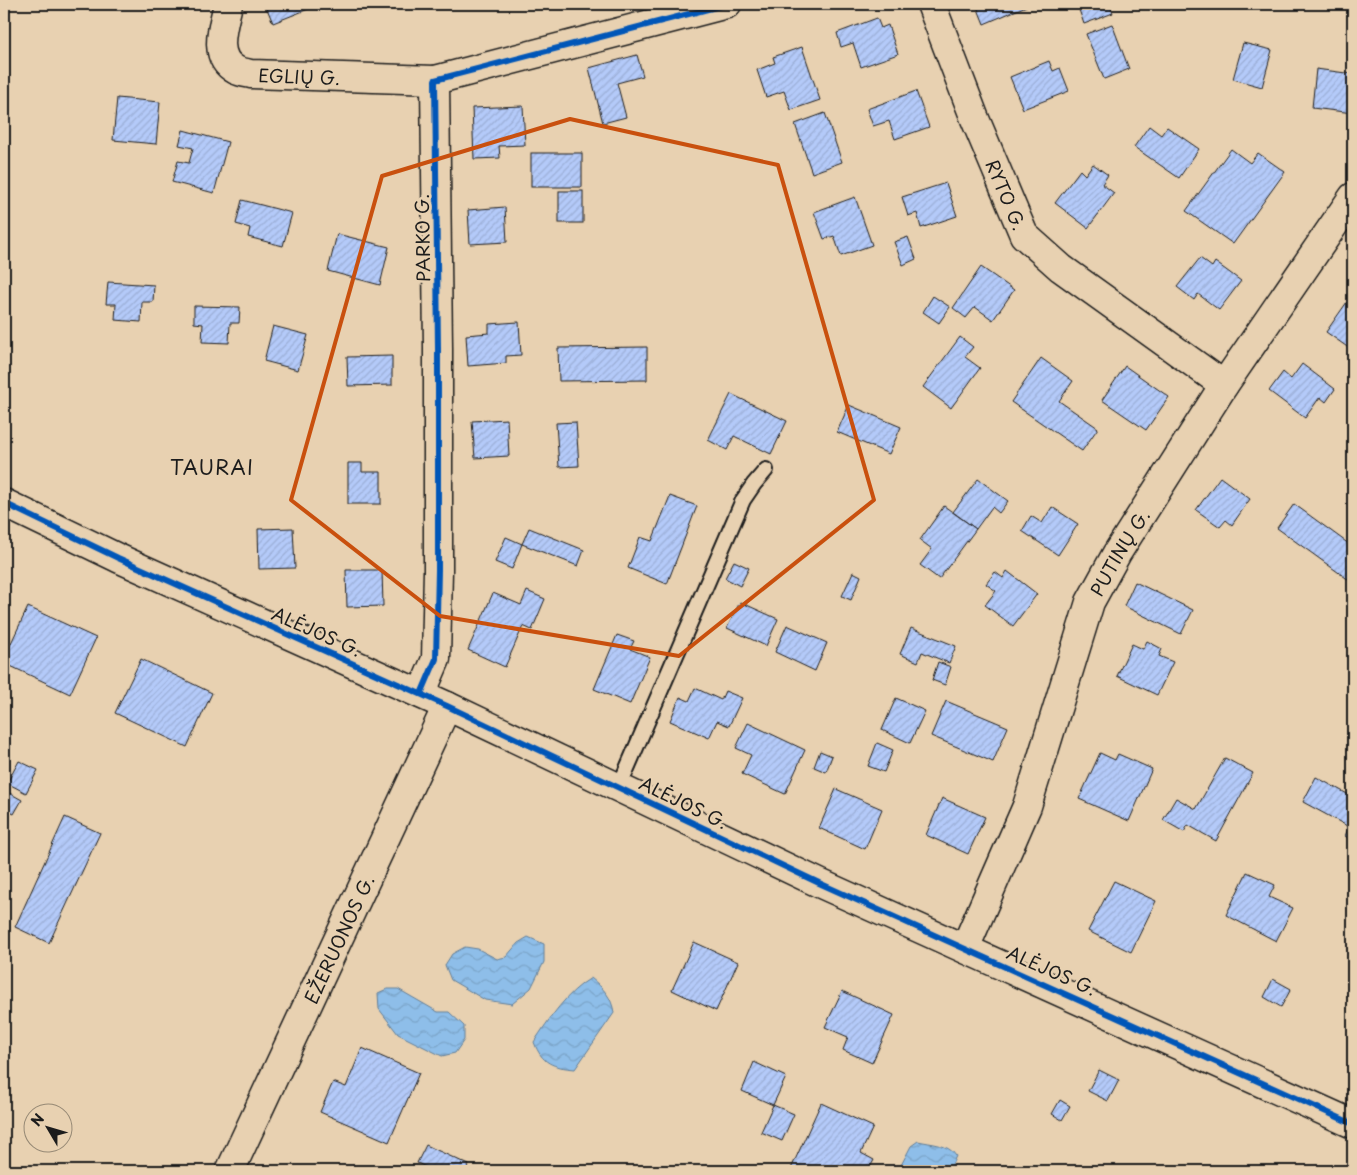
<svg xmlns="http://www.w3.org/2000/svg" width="1357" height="1175" font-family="'Playpen Sans',sans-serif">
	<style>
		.water { fill: url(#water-waves); stroke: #607d97 }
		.building { fill: url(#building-hatch); stroke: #1c1c1c }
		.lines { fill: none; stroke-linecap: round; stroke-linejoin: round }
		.lane-casing { stroke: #1c1c1c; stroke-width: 18 }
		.street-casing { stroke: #1c1c1c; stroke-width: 31 }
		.lane { stroke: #e8d1b1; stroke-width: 14 }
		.street { stroke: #e8d1b1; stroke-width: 28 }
		.cycleway-casing { stroke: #e8d1b1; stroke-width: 9 }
		.cycleway { stroke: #0057b8; stroke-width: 6 }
		.marked { fill: none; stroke: #c9500e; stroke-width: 4; stroke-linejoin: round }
		.labels { text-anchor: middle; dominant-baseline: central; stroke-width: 5; stroke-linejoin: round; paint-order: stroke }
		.street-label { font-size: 18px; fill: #1c1c1c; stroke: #e8d1b1 }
		.quarter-label { font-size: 20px; letter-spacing: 1px; fill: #1c1c1c; stroke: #e8d1b1 }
	</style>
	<defs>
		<pattern id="water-waves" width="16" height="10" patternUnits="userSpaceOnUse" patternTransform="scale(1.25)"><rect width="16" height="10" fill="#8ebee9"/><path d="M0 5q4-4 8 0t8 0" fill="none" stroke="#7aa3c7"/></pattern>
		<pattern id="building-hatch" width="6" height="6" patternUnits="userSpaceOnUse" patternTransform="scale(1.25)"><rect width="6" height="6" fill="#b4caf9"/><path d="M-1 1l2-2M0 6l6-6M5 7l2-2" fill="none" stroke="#9aadd5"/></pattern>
	</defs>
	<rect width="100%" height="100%" fill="#e8d1b1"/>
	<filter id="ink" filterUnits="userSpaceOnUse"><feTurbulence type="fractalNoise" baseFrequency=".02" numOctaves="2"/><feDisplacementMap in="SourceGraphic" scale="10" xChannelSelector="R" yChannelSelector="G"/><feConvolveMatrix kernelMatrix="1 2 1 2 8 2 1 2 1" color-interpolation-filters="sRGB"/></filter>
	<g filter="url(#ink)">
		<!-- water -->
		<g class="water">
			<polygon points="528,937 544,944 544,962 531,988 512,1004 485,1000 451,980 445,965 452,954 465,947 478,949 497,959 506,957 518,943"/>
			<path d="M591 978C603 988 612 997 614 1013L575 1069C553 1067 542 1064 534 1042 549 1019 567 992 591 978Z"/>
			<polygon points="387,989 398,989 438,1012 449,1012 464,1026 464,1040 455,1053 442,1056 398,1034 379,1009 378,993"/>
			<path d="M918 1141C931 1144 949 1144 956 1156L949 1171H898L911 1146Z"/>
		</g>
		<!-- building -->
		<g class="building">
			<polygon points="265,4 316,4 316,6 273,23"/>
			<polygon points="976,4 1031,4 984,24"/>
			<polygon points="1077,4 1109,4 1113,13 1084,24"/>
			<polygon points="877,18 881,28 888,25 898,54 861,67 853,43 841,47 837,33"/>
			<polygon points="1112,24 1129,69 1104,79 1086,34"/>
			<polygon points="1243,43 1272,50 1262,87 1233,79"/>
			<polygon points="802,47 820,100 791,110 784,91 766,97 757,70 775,63 773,57"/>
			<polygon points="637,55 643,76 617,83 626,117 603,123 589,68"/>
			<polygon points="1049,61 1053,71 1060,68 1069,91 1023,109 1010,77"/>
			<polygon points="1316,69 1353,74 1353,113 1312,108"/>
			<polygon points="916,91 929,127 895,139 889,121 873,126 867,109"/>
			<polygon points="117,98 160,102 156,144 113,140"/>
			<polygon points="523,106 525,145 499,146 500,158 474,159 472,108"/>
			<polygon points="825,113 842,162 812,173 795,124"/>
			<polygon points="1149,126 1161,135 1167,127 1199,149 1179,178 1134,147"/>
			<polygon points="183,130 228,142 214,193 172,182 178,161 189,163 193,148 179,145"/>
			<polygon points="1231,149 1250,163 1258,153 1285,172 1233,244 1186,211"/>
			<rect x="531" y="153" width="51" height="34"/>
			<polygon points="1093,164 1108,175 1102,184 1114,193 1088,228 1055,203 1080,170 1085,175"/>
			<polygon points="946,183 957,216 921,228 917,213 908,216 902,197"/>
			<rect x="559" y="191" width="24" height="32"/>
			<polygon points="855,197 872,245 841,256 834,236 824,239 814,212"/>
			<polygon points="242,200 292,213 283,246 248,237 250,228 236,224"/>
			<polygon points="505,207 507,242 470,244 468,210"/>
			<polygon points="337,234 389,247 380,285 328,271"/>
			<polygon points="908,237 916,259 903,265 894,242"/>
			<polygon points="1200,258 1212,267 1215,262 1241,281 1219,310 1198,294 1194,300 1177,287"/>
			<polygon points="981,267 1014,290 993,320 975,307 966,318 953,308"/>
			<polygon points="108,282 154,285 153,302 142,302 141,322 115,320 116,304 106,304"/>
			<polygon points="933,296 950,307 939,323 923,312"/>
			<polygon points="1347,302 1353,307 1353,351 1326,332"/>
			<polygon points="194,306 240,307 239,323 230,323 229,343 202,342 203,324 194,323"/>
			<polygon points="519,322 521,355 506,356 506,363 468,366 466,335 489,333 489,324"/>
			<polygon points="273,326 308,335 298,370 264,361"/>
			<polygon points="960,337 973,347 965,357 980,368 951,408 923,387"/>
			<polygon points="647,347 647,380 559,381 558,348"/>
			<polygon points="392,356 392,385 348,386 347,357"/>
			<polygon points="1041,358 1073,381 1059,401 1098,428 1082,451 1011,402"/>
			<polygon points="1302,364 1335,389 1326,402 1320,397 1305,418 1269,391 1283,372 1291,379"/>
			<polygon points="1125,366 1169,397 1146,430 1102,400"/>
			<polygon points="731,394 787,421 771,454 734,436 727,450 708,440"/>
			<polygon points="849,405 901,427 889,454 837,432"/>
			<polygon points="507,419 509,456 475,458 472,421"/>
			<polygon points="576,422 579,466 559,467 556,423"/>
			<polygon points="348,463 362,463 362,472 381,472 381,504 348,504"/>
			<polygon points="1220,477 1250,499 1232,525 1226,520 1220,527 1196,510"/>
			<polygon points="978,479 1008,501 999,513 992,507 976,529 953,512"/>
			<polygon points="670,496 697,506 667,584 628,568 640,537 652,541"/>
			<polygon points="1294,504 1353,547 1353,583 1277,528"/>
			<polygon points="944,506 976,529 939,579 920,565 932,549 920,540"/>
			<polygon points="1052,507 1078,524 1058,555 1022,531 1031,516 1042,523"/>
			<polygon points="293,528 295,568 259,569 258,529"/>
			<polygon points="529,528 584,550 578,566 522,544"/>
			<polygon points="506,537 522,544 512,569 495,562"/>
			<polygon points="734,561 749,568 740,586 725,578"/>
			<polygon points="346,570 382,570 383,606 347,607"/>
			<polygon points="1007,571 1037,594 1013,626 985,605 996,591 986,584 995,572 1003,578"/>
			<polygon points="853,572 861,576 851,600 842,596"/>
			<polygon points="1135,582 1193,610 1181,634 1124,606"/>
			<polygon points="527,591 545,599 532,630 523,626 505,667 468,650 493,593 521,605"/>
			<polygon points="740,602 778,619 766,646 727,628"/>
			<polygon points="28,607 96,638 70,694 4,663 4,658"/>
			<polygon points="787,625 827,643 815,671 775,652"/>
			<polygon points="911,628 956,646 949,663 922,652 918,662 900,654"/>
			<polygon points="617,635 634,641 630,649 650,657 630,704 594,689"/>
			<polygon points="1147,641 1162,649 1159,656 1173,662 1157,695 1117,676 1132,644 1143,649"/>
			<polygon points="141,659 212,693 187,747 115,713"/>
			<polygon points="938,662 951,667 945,685 932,680"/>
			<polygon points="695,688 721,700 725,691 742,698 729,726 717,721 709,738 670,721 680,697 689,701"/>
			<polygon points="896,698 925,711 910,743 882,730"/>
			<polygon points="946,701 1008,727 993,762 931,736"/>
			<polygon points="748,723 805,750 785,794 742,774 751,755 736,748"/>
			<polygon points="877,743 893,750 884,772 868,766"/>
			<polygon points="820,751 832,756 826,772 814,767"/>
			<polygon points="1100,753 1115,760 1118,754 1152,769 1129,821 1079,799"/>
			<polygon points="1225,758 1253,773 1216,841 1188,825 1184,832 1163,820 1176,798 1196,809"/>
			<polygon points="19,761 38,770 26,793 7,783"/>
			<polygon points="1316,777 1353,797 1353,841 1345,836 1349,827 1303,802"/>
			<polygon points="836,789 882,809 865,849 819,828"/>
			<polygon points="4,790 22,800 14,814 4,809"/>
			<polygon points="942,798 985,817 968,854 926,835"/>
			<polygon points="65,817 100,833 49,943 15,927"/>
			<polygon points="1247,872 1275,885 1269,897 1293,908 1276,941 1226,915"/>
			<polygon points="1114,881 1156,901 1131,952 1088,931"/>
			<polygon points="694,942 738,962 716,1011 672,990"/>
			<polygon points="1273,979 1291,989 1281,1007 1264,997"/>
			<polygon points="842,991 894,1015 872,1063 843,1050 848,1037 825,1027"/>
			<polygon points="362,1048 419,1073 389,1142 320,1112 333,1082 346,1087"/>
			<polygon points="754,1062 786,1077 773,1105 742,1091"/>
			<polygon points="1099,1070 1119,1080 1108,1101 1088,1091"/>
			<polygon points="1060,1100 1070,1106 1062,1120 1052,1114"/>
			<polygon points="821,1103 873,1127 861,1153 874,1160 868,1171 790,1171"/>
			<polygon points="773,1105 794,1114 782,1141 761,1132"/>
			<polygon points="426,1145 469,1165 466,1171 435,1171 417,1163"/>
		</g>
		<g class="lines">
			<!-- lane casing -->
			<g class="lane-casing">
				<polyline id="lane" points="619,787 743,500 754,484 766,470"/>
			</g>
			<!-- street casing -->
			<g class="street-casing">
				<g id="street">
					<path id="s1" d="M228 4C224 24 211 57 236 70 240 72 246 73 251 74L435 80"/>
					<path id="s2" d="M931 4 975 119 1024 235 1061 268 1224 385"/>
					<polyline points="4,503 118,558 447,706 819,883 1353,1124"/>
					<polyline points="421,694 436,659 438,570 438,348 435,80 727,4"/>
					<path id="s3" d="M965 948 1027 806 1090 602 1117 553 1224 385 1353 197"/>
					<path id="s4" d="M230 1171 447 706"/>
				</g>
			</g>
			<!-- lane -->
			<use href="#lane" class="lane"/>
			<!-- street -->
			<use href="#street" class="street"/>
			<!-- cycleway casing -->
			<g class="cycleway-casing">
				<g id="cycleway">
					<polyline points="4,503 118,558 447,706 819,883 1353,1124"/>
					<polyline points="421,694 436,659 438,570 438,348 435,80 727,4"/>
				</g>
			</g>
			<!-- cycleway -->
			<use href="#cycleway" class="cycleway"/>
		</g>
	</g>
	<!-- marked area -->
	<path class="marked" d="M570 119 778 165 874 500 679 656 440 616 291 500 382 176Z"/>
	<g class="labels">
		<!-- street labels -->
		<g class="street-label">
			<text stroke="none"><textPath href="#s1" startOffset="136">EGLIŲ G.</textPath></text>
			<text stroke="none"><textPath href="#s2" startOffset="205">RYTO G.</textPath></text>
			<text transform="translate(422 238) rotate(-91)">PARKO G.</text>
			<text stroke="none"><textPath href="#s3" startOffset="426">PUTINŲ G.</textPath></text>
			<text transform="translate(317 631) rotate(24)">ALĖJOS G.</text>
			<text transform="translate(684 802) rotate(26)">ALĖJOS G.</text>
			<text stroke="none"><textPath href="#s4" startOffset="256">EŽERUONOS G.</textPath></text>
			<text transform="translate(1052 970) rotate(24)">ALĖJOS G.</text>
		</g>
		<!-- quarter labels -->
		<g class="quarter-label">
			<text x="212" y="467">TAURAI</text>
		</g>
	</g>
	<!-- margin -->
	<rect width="1357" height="1175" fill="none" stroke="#e8d1b1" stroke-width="20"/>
	<rect x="10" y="10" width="1337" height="1155" fill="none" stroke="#1c1c1c" stroke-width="2" filter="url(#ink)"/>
	<!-- north arrow -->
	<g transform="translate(48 1128) rotate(308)"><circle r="24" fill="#e8d1b1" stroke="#968975"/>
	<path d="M0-4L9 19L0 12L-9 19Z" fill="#1c1c1c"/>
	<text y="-8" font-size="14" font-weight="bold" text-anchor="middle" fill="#1c1c1c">N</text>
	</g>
</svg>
